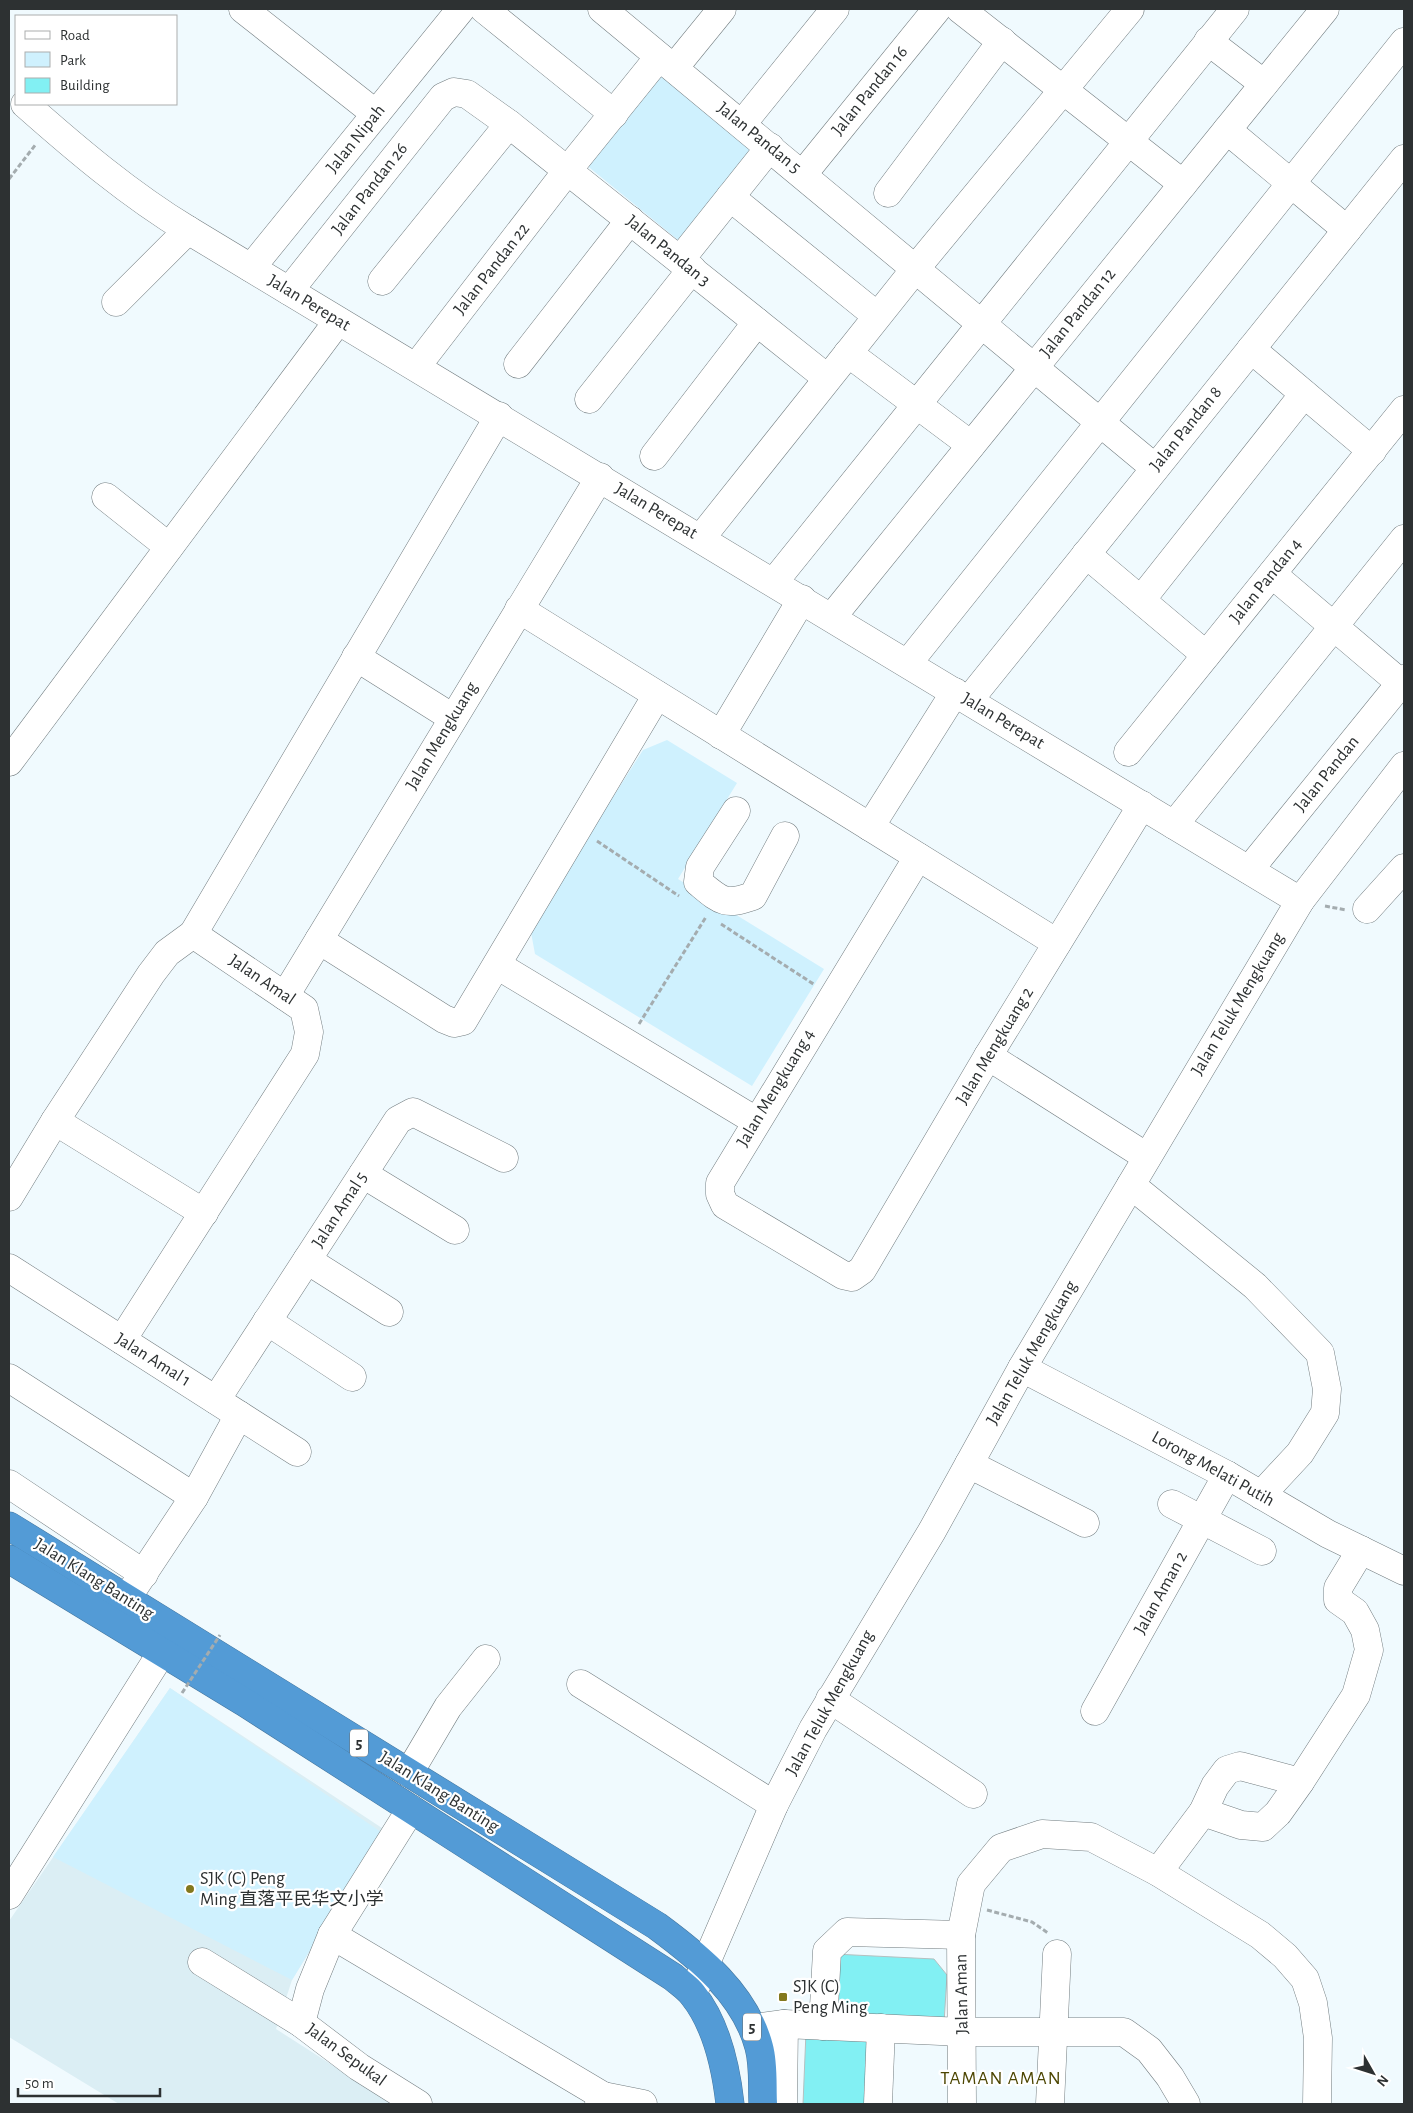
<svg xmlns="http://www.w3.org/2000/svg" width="1413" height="2113" font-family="'Alegreya Sans','Noto Sans SC',sans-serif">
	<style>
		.built { fill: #dbeef4 }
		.green { fill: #cff1fe }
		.building { fill: #82f0f3; stroke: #b5c0c0 }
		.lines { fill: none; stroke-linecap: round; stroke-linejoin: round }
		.minor-casing { stroke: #737d80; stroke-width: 29 }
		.highway-casing { stroke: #46769d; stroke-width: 29 }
		.path { stroke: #a4acaf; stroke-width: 3; stroke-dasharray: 5 2.5; stroke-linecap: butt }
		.minor { stroke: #fff; stroke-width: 28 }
		.highway { stroke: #539bd6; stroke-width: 28 }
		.path-bridge { stroke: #a4acaf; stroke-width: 3; stroke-dasharray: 5 2.5; stroke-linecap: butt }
		.poi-dot { fill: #83781d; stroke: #fff; stroke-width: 2 }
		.labels { text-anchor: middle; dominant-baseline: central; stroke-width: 4.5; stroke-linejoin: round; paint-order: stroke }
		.shield { fill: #fff; stroke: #6c6f70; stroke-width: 1 }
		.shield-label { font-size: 16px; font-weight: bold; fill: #2d3132 }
		.street-label { font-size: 18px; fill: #2d3132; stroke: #fff }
		.poi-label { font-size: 18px; fill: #2d3132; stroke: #fff; text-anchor: start }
		.neighbourhood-label { font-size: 19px; letter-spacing: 1px; fill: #4d4602; stroke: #fff }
	</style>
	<rect width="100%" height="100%" fill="#f0fafe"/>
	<!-- built -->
	<polygon class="built" points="170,1688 385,1830 292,1980 276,2029 393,2104 119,2104 9,2037 9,1921"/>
	<!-- green -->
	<g class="green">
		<polygon points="661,70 760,150 683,244 585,164"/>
		<polygon points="667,740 737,783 678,879 824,969 752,1086 535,954 530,927 643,750"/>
		<polygon points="170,1688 381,1832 292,1980 53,1857"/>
	</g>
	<!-- building -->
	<g class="building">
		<polygon points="834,1954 934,1959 947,1975 944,2023 830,2018"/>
		<polygon points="806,2032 869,2034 866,2104 803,2104"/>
	</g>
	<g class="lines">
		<!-- minor casing -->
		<g class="minor-casing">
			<g id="minor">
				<polyline points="243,9 376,114"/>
				<polyline points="484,9 614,114"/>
				<polyline points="602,9 1155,468"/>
				<polyline points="960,9 1183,184"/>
				<polyline points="1208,41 1264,84"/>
				<polyline points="674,68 722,9"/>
				<path d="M25 104C77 150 129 194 188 230L1300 901"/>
				<polyline points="742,124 835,9"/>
				<polyline points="1227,130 1347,230"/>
				<polyline points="803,174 937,9"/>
				<polyline points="888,193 1002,41"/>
				<polyline points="730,197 877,316"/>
				<polyline points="680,260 770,147"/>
				<polyline points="251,268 461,9"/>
				<polyline points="382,281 509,124"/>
				<polyline points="289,291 443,97 454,92 467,94 509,124 827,378"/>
				<polyline points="116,302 188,230"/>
				<polyline points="1251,349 1372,451"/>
				<polyline points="848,353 971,445"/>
				<polyline points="518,364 630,220"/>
				<polyline points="416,367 567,171 659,57"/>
				<polyline points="589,399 692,269"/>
				<polyline points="654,456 757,322"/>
				<polyline points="106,497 169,547"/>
				<polyline points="701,538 916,268 1130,9"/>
				<polyline points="1086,554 1206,655"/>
				<polyline points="1272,574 1404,686"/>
				<polyline points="774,582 1235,9"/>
				<polyline points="1141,600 1304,394"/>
				<polyline points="519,609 1057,943"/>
				<polyline points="832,617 1325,9"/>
				<polyline points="356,657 453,718"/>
				<polyline points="908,663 1404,42"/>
				<polyline points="969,700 1404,159"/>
				<polyline points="721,735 802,599"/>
				<polyline points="1128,752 1404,410"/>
				<polyline points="9,762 338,321"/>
				<path d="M736 811 700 867 698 882C721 901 724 906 753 896L785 836"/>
				<polyline points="1174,825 1404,539"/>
				<polyline points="870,827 955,692"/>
				<polyline points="918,857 720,1183 720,1194 725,1205 843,1275 852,1277 862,1270 988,1056 1142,805"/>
				<polyline points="1249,870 1404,679"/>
				<polyline points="1367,909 1404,868"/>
				<polyline points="319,940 444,1019 454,1023 463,1021 657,695"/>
				<polyline points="497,965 756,1121"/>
				<polyline points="285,996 600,477"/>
				<polyline points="988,1056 1147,1157"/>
				<polyline points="55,1121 204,1213"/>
				<polyline points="363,1174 455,1230"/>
				<polyline points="1131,1185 1255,1286 1320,1353 1327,1389 1325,1413 1300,1453 1261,1495"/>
				<polyline points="9,1197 55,1121 151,974 167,953 193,934 499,416"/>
				<polyline points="307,1260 389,1312"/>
				<polyline points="9,1268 297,1452"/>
				<polyline points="267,1321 352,1377"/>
				<polyline points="122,1340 305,1054 309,1032 304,1009 193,934"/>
				<polyline points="1022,1368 1227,1475 1328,1534 1404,1571"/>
				<polyline points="9,1378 194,1497"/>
				<polyline points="216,1400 398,1120 413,1112 504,1158"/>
				<polyline points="969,1464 1085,1523"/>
				<polyline points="9,1484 144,1574"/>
				<polyline points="1172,1504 1262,1551"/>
				<polyline points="127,1598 194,1497 239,1415"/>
				<polyline points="581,1684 774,1805"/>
				<polyline points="830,1699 973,1794"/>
				<polyline points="1095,1711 1227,1475"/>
				<polyline points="409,1773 448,1707 486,1659"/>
				<polyline points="1203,1812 1241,1825 1263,1827 1278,1813 1300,1782"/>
				<polyline points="1158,1872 1203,1812 1215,1786 1227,1770 1240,1766 1300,1782 1356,1695 1369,1650 1365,1630 1355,1612 1338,1600 1338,1588 1361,1550"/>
				<polyline points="9,1895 162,1652"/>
				<polyline points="332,1935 603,2096"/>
				<polyline points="202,1962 301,2023 359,2067 418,2104"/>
				<polyline points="696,1986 774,1805 813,1729 932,1531 1022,1368 1300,901 1404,766"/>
				<polyline points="301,2023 310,1989 332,1935 411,1809"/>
				<polyline points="823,2026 827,1951 847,1932 961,1935"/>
				<polyline points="753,2028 784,2024 963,2032 1124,2032 1149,2050 1170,2077 1186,2104"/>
				<polyline points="599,2104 603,2096 643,2104"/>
				<polyline points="783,2104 784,2024"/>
				<polyline points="878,2104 881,2028"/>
				<polyline points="962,2104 961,1935 971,1884 1001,1848 1042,1834 1091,1837 1158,1872 1260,1935 1285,1956 1305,1979 1313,2003 1318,2038 1317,2104"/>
				<polyline points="1050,2104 1057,1954"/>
			</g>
		</g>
		<!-- highway casing -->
		<g class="highway-casing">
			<g id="highway">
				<path d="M9 1526 657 1926C699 1957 745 1994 759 2047 764 2065 762 2085 763 2104"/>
				<path d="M9 1559 244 1702 673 1977C680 1983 688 1988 693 1995 717 2025 726 2068 730 2104"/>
			</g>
		</g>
		<!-- path -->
		<g class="path">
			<polyline points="9,179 36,144"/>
			<polyline points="597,841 679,896"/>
			<polyline points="1325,906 1346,910"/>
			<polyline points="721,924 815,985"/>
			<polyline points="639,1024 706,917"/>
			<polyline points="987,1910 1032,1922 1048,1933"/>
		</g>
		<!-- minor -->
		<use href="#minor" class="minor"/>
		<!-- highway -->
		<use href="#highway" class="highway"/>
		<!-- path-bridge -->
		<polyline class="path-bridge" points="182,1693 220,1635"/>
	</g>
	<!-- markers -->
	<g class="poi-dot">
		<circle cx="190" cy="1889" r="5"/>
		<rect x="778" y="1992" width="10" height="10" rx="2.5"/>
	</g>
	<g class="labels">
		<!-- shield labels -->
		<g class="shield">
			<rect x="350" y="1729.5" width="18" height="27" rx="4"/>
			<rect x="743" y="2013.5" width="18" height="27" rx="4"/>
		</g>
		<g class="shield-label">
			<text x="359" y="1743">5</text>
			<text x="752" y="2027">5</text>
		</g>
		<!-- street labels -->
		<g class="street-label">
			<text transform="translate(870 91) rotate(-51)">Jalan Pandan 16</text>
			<text transform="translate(759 138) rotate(39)">Jalan Pandan 5</text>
			<text transform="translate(356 139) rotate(-51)">Jalan Nipah</text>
			<text transform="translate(370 189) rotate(-52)">Jalan Pandan 26</text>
			<text transform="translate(668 251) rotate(39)">Jalan Pandan 3</text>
			<text transform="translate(492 269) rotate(-52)">Jalan Pandan 22</text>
			<text transform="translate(309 303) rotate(31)">Jalan Perepat</text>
			<text transform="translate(1078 313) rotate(-51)">Jalan Pandan 12</text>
			<text transform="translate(1186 429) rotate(-51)">Jalan Pandan 8</text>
			<text transform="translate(656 511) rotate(31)">Jalan Perepat</text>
			<text transform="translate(1266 581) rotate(-51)">Jalan Pandan 4</text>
			<text transform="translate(1003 721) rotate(31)">Jalan Perepat</text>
			<text transform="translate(442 736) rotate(-59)">Jalan Mengkuang</text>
			<text transform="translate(1327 774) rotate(-51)">Jalan Pandan</text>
			<text transform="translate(262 980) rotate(34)">Jalan Amal</text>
			<text transform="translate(1238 1004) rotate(-59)">Jalan Teluk Mengkuang</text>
			<text transform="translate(995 1046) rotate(-59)">Jalan Mengkuang 2</text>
			<text transform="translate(776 1088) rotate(-59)">Jalan Mengkuang 4</text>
			<text transform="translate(340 1210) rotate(-57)">Jalan Amal 5</text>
			<text transform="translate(1032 1353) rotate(-60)">Jalan Teluk Mengkuang</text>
			<text transform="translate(153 1360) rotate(32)">Jalan Amal 1</text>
			<text transform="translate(1213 1469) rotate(29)">Lorong Melati Putih</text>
			<text transform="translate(94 1579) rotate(32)">Jalan Klang Banting</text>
			<text transform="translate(1161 1593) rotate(-61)">Jalan Aman 2</text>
			<text transform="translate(830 1703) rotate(-61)">Jalan Teluk Mengkuang</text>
			<text transform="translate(439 1792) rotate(32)">Jalan Klang Banting</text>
			<text transform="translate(962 1994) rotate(-91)">Jalan Aman</text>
			<text transform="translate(346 2055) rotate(36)">Jalan Sepukal</text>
		</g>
		<!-- poi labels -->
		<g class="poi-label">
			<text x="200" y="1879">SJK (C) Peng<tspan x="200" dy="21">Ming 直落平民华文小学</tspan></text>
			<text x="793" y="1987">SJK (C)<tspan x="793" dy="21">Peng Ming</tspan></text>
		</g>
		<!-- neighbourhood labels -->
		<g class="neighbourhood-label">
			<text x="1001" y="2078">TAMAN AMAN</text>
		</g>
	</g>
	<!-- border -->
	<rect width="1413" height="2113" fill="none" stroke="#2d3132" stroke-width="20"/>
	<!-- legend -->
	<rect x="15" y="15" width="162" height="90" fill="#ffffff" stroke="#abadad"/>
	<rect x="25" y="31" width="25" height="8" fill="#ffffff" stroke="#abadad"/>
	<text x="60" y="40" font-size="15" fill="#2d3132">Road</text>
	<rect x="25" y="52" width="25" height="15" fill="#cff1fe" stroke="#abadad"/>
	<text x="60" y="65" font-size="15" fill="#2d3132">Park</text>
	<rect x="25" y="78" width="25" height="15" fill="#82f0f3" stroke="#abadad"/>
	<text x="60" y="90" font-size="15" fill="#2d3132">Building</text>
	<!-- north arrow -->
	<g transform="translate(1373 2073) rotate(129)" stroke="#ffffff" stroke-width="4" paint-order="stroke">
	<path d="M0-4L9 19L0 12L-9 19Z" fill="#2d3132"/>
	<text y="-8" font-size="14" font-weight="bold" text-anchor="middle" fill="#2d3132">N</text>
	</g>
	<!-- scale -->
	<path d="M18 2088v8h142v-8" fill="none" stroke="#2d3132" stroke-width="2.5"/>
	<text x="25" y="2088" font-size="15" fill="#2d3132" stroke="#ffffff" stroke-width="4" paint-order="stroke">50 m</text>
</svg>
